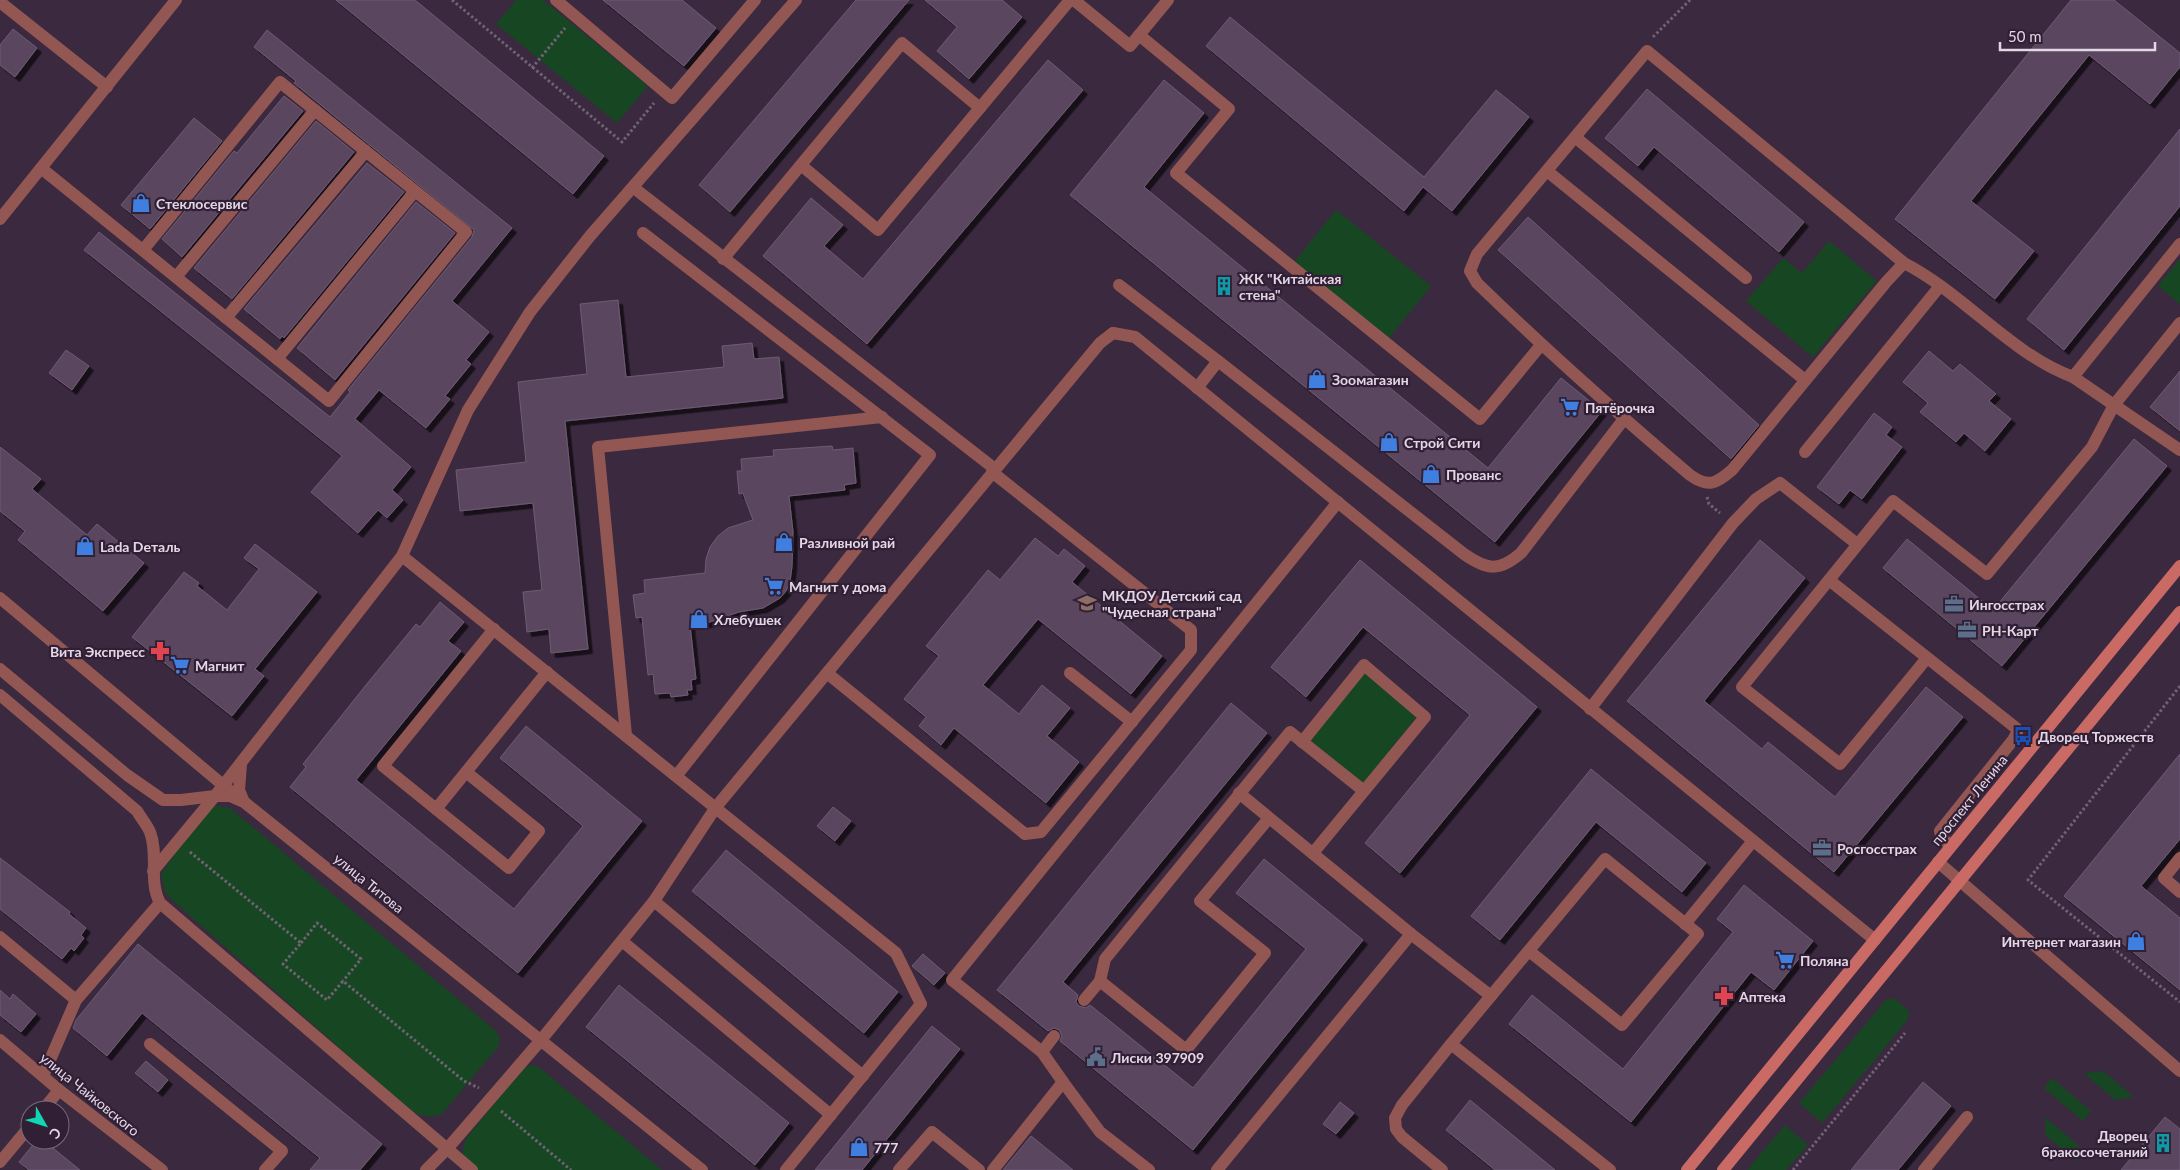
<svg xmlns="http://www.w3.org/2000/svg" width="2180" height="1170" font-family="Lato,sans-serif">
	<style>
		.green { fill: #164722 }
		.building { fill: #5a475f; stroke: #6f5b74; filter: url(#shadow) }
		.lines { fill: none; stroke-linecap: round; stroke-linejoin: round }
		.path { stroke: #726275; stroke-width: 3; stroke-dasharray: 2.5 2.5; stroke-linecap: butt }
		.service { stroke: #935753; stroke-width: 12 }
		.minor { stroke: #935753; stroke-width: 12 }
		.tertiary { stroke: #935753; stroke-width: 12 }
		.secondary { stroke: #ca6a65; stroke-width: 12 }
		.labels { text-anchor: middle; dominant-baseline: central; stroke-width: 4.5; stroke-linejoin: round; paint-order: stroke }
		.poi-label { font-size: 14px; font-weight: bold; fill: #e3d7e5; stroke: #311f35; text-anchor: start }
		.street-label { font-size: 14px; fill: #e3d7e5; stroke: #311f35 }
	</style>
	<defs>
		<filter id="shadow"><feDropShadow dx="4.5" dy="4.5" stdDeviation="0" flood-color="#0009"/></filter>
	</defs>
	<rect width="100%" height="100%" fill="#3b293f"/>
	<!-- green -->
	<g class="green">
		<polygon points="516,0 543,0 648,86 617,123 496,24"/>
		<polygon points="1336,210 1431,286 1389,338 1294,262"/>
		<polygon points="1829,241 1877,281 1813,357 1746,301 1783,258 1802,273"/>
		<polygon points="2180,259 2180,304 2158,286"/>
		<polygon points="1365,672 1417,716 1363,784 1310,741"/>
		<path d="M214 805 230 808 496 1031 500 1039 498 1047 442 1114C431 1118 422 1117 411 1111L172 900 165 892 161 874 207 807Z"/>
		<polygon points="1894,998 1910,1012 1906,1022 1822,1123 1799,1103 1886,1000"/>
		<polygon points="531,1065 540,1068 662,1170 476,1170 462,1154 466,1138 524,1068"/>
		<polygon points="2103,1071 2134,1097 2115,1100 2084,1073"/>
		<polygon points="2052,1078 2091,1111 2083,1121 2044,1088"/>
		<polygon points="2045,1117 2078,1145 2078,1162 2046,1136"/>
		<polygon points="1785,1125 1808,1145 1786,1170 1747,1170"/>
	</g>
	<!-- building -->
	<g class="building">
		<polygon points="336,0 415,0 604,156 573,194"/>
		<polygon points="603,0 682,0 716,28 684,66"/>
		<polygon points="856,0 909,0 730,212 699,185"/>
		<polygon points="925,0 1002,0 1022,17 969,79 937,51 957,27"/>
		<polygon points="2071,0 2114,0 2180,53 2180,67 2150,104 2089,55 1971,201 2034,251 1995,299 1895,219"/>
		<polygon points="1230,17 1424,177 1496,90 1529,117 1452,211 1423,187 1404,211 1206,46"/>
		<polygon points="13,29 37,48 15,77 0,65 0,45"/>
		<polygon points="267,30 512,228 452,301 489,332 466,360 471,364 445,396 450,399 426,428 379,390 355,419 411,467 392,490 403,500 387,518 378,510 358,533 311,492 342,456 84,250 99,232 330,417 350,392 348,390 472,237 474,230 294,83 296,81 254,47"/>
		<polygon points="1048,60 1083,90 867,344 763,256 811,198 843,225 824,246 863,279"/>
		<polygon points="1164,80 1204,113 1144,187 1488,468 1561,378 1602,411 1495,542 1070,195"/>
		<polygon points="1647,89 1804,222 1779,252 1654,147 1638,166 1605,138"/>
		<polygon points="284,96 303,111 182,257 162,239 234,151 237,153"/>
		<polygon points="194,118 222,141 150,229 121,205"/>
		<polygon points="316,121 354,152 232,299 194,268"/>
		<polygon points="2180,129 2180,206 2064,350 2027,319"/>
		<polygon points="367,163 404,192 284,338 282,336 280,339 244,309"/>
		<polygon points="416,202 455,233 335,380 297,348"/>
		<polygon points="1528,217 1759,425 1731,459 1498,250"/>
		<polygon points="618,300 626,377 724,367 722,346 752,343 754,359 779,357 783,398 565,421 588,649 551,653 549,629 527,632 523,592 542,590 533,503 460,511 456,470 526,462 518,382 587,374 580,304"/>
		<polygon points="66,350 89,366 72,390 49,373"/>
		<polygon points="1929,351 1953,371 1960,364 1996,394 1989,401 2011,419 1985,451 1964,433 1956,442 1920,412 1928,403 1903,382"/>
		<polygon points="2180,371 2180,431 2150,407"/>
		<polygon points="1874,413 1892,427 1886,435 1902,447 1862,499 1850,490 1839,504 1817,487"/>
		<polygon points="2134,439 2167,466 2002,666 1883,568 1907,539 1993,610"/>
		<polygon points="832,446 833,450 853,448 856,483 844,485 845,490 789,496 793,532 792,566 790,582 786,591 780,598 763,608 739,612 707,623 690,625 696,679 691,680 692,690 687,690 688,695 671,697 670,693 655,694 653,674 648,675 642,617 636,618 633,595 645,593 644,580 705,573 706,559 710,547 718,536 728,528 753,520 743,493 739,494 737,471 742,471 741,459 774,456 773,450"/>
		<polygon points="0,447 41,479 32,489 87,535 97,524 144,563 103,611 18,540 25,531 0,511"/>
		<polygon points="1035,538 1058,556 1064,549 1085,566 1072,582 1162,656 1131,694 1038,619 983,685 1019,714 1042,685 1070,708 1047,736 1079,762 1046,803 954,728 941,745 919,726 926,717 904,699 939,656 926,646 988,570 1000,580"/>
		<polygon points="1760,540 1805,578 1704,701 1762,749 1768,742 1835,797 1926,687 1963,717 1834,872 1627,701"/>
		<polygon points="255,544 317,592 255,669 264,676 232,716 132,637 184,572 199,583 197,586 227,610 259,569 244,558"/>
		<polygon points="1360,560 1537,707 1400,873 1365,843 1470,715 1363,627 1306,697 1271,667"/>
		<polygon points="440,602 464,622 448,641 461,651 356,780 514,909 583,826 500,758 526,726 642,821 518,973 290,787 306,767 303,764 366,685 416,624 420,627"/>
		<polygon points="1231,703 1267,733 1063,982 1078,995 1076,1002 1079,1006 1086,1008 1090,1005 1193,1088 1306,949 1236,893 1264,859 1363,940 1193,1150 1060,1041 1062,1036 1059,1030 1054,1028 1048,1031 997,990"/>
		<polygon points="2180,754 2180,839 2141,886 2180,918 2180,990 2064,896"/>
		<polygon points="1591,769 1706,863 1682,892 1596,822 1500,940 1471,916"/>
		<polygon points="833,807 851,821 835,841 817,826"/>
		<polygon points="726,850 898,992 864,1033 692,891"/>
		<polygon points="0,858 70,912 69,914 86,928 81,935 84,938 74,951 71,948 62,959 0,909"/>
		<polygon points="1744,885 1813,941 1774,990 1751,972 1631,1122 1509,1024 1532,995 1623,1069 1733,932 1717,919"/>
		<polygon points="138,944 382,1144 360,1170 310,1170 320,1158 142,1013 107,1056 73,1028 76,1020"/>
		<polygon points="923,954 945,973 934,985 912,966"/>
		<polygon points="619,985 789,1123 755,1165 586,1027"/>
		<polygon points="0,990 10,999 13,994 36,1014 21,1032 0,1015"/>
		<polygon points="932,1026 960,1049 862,1170 815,1170"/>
		<polygon points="146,1061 168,1080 158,1092 135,1073"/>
		<polygon points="1923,1082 1951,1106 1898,1170 1851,1170"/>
		<polygon points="1470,1100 1555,1170 1495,1170 1446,1130"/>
		<polygon points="1340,1102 1354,1113 1336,1134 1323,1124"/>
		<polygon points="2165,1117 2180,1129 2180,1170 2121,1170"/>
		<polygon points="1031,1136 1073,1170 1003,1170"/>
		<polygon points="37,1140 43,1140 80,1170 29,1170 19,1162"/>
	</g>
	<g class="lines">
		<!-- path -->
		<g class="path">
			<polyline points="452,0 622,142 654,103"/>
			<polyline points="1653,37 1690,0"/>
			<polyline points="532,68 565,28"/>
			<polyline points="1707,497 1709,504 1720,513"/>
			<polyline points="2180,686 2028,880 2180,1002"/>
			<polyline points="190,852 301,943 283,964 327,1000 343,981 464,1081 479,1088"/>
			<polyline points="301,943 317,923 361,959 343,981"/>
			<polyline points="501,1111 571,1170"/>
			<polyline points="1793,1170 1905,1033"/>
		</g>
		<!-- service -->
		<g class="service">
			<polyline points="556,0 672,98 755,0"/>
			<polyline points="1074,0 1130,46 1168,0"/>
			<polyline points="1139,35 1229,109 1176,173 1480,419 1541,345"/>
			<polyline points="1575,137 1746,278"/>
			<polyline points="801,165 878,230 1070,0"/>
			<polyline points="41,168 329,401 466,232 280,82 143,250"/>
			<polyline points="1547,171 1805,380"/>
			<polyline points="634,188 995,469"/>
			<polyline points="643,233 930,455 677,775"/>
			<polyline points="723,259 902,43 980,108"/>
			<path d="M1904 263 1887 281 1732 470C1716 484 1708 488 1690 475 1617 413 1546 350 1477 283L1470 271 1477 254 1647 51 1904 263C1963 293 2012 355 2073 377L2180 244"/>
			<polyline points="176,277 315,110"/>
			<polyline points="1119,285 1218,361"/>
			<polyline points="226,318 366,151"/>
			<polyline points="2180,323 2114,405 2180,450"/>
			<polyline points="1113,333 1135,337 1875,940"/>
			<polyline points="277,359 415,191"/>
			<path d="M1197 388 1218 361 1464 554C1487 570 1499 572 1521 553L1624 419"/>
			<polyline points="1805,452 1940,286"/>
			<polyline points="402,556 896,953 921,1004 786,1170"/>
			<polyline points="1829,580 2016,728 2017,733 2013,740 1940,831 1942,838 1951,846"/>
			<polyline points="0,598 242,801"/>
			<polyline points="494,629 383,766 509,868 539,831 466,772 547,672"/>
			<polyline points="1927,658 1840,764 1742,687 1893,501 1987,574 2092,447 2114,405 2073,377"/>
			<polyline points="827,673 1025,834 1041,832 1191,650 1191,630 992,472"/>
			<polyline points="1070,673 1132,722"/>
			<polyline points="1590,709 1733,523 1756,499 1780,483 1857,544"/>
			<polyline points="626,735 598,447 882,417"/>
			<polyline points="1302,742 1364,665 1425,717 1313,853"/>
			<polyline points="1239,793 1411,934 1491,996"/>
			<polyline points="436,809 466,772"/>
			<polyline points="2180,858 2164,878 2180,892"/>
			<polyline points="654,901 863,1076"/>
			<polyline points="1685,924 1753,841"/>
			<polyline points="0,937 76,1000"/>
			<polyline points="622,941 831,1115"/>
			<polyline points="1100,981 1186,1050 1265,953 1200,901 1269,818"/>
			<polyline points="1084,1000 1100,981 1105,959 1290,732 1364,791"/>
			<polyline points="1054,1036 1042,1052 1063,1082"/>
			<polyline points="150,1044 282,1151 265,1170"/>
			<polyline points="1451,1044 1605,859 1698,934 1622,1025 1529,951"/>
			<polyline points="1042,1052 952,980 1338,502"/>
			<polyline points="43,1076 76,1000 160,903"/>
			<polyline points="899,1170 932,1132 979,1170"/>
			<polyline points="993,1170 1063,1082 1100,1132 1149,1170"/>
			<polyline points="1217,1170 1411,934"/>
			<polyline points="1442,1170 1402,1137 1396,1129 1395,1118 1402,1105 1451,1044 1610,1170"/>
			<polyline points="1924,1170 1967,1117"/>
		</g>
		<!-- minor -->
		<g class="minor">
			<polyline points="0,2 107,87"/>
			<polyline points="0,219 176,0"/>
			<polyline points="241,764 239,790 244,802"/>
			<polyline points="215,796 402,556 468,410 530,312 590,236 796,0"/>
			<polyline points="1938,862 2180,1071"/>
			<polyline points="0,1040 59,1090 162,1170"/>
			<polyline points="43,1110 59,1090"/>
			<polyline points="0,1162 30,1126"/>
			<polyline points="426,1170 447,1149 541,1040 654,901 716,807 1100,343 1113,333"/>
		</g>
		<!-- tertiary -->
		<g class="tertiary">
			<polyline points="0,669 127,775 163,800 181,800 215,796 230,796 244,802 702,1170"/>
			<path d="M0 695 137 811C141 818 147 825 150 832 159 855 148 880 160 903L472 1170"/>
			<polyline points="153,871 215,796"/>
		</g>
		<!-- secondary -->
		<g class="secondary">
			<polyline points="1687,1170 2180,566"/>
			<polyline points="1723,1170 2180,612"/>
		</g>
	</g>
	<!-- icons -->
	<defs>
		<g id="shop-bare" transform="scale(1.5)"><path d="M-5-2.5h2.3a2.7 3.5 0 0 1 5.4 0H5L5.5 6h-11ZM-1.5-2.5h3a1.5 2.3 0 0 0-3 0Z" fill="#3f7fe0" stroke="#311f35" stroke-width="2.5" paint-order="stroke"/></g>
		<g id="building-bare" transform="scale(1.5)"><path d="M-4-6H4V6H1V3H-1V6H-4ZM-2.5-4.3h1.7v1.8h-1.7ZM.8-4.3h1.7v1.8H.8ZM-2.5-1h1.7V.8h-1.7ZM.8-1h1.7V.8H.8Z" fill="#0f9aa8" stroke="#311f35" stroke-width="2.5" paint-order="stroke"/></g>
		<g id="supermarket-bare" transform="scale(1.5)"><path d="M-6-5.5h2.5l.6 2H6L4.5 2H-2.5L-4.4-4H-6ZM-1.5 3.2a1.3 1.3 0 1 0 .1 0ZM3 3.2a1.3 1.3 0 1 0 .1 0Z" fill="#3f7fe0" stroke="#311f35" stroke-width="2.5" paint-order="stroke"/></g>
		<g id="school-bare" transform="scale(1.5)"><path d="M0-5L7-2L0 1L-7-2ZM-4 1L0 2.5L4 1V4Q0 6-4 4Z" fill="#8d6e63" stroke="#311f35" stroke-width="2.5" paint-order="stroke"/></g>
		<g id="office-bare" transform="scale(1.5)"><path d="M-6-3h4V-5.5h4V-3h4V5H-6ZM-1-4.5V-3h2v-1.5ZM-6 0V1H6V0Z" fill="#5c6f8a" stroke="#311f35" stroke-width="2.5" paint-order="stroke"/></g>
		<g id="pharmacy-bare" transform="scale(1.5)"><path d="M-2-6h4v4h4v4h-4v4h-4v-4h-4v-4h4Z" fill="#e0444e" stroke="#311f35" stroke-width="2.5" paint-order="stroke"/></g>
		<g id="bus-bare" transform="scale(1.5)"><path d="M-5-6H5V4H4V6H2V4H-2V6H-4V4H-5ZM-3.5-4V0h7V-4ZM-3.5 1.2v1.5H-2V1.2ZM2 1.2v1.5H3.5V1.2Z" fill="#1a4fb4" stroke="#311f35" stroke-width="2.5" paint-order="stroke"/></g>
		<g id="civic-bare" transform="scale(1.5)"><path d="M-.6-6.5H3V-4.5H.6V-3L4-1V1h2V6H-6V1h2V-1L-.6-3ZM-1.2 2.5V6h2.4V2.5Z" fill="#5c6f8a" stroke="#311f35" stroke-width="2.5" paint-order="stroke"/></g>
	</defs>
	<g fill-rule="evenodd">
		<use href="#shop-bare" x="141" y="203"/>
		<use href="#building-bare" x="1224" y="286"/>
		<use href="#shop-bare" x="1317" y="379"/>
		<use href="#supermarket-bare" x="1570" y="407"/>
		<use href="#shop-bare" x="1389" y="442"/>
		<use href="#shop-bare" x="1431" y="474"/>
		<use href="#shop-bare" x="784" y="542"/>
		<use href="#shop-bare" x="85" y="546"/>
		<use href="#supermarket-bare" x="774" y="586"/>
		<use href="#school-bare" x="1087" y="603"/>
		<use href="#office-bare" x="1954" y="604"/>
		<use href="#shop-bare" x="699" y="619"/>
		<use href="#office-bare" x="1967" y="630"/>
		<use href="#pharmacy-bare" x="160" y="651"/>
		<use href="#supermarket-bare" x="180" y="665"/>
		<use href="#bus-bare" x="2023" y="736"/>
		<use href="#office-bare" x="1822" y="848"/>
		<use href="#shop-bare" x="2136" y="941"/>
		<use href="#supermarket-bare" x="1785" y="960"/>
		<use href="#pharmacy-bare" x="1724" y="996"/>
		<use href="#civic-bare" x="1096" y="1057"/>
		<use href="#building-bare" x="2163" y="1143"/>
		<use href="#shop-bare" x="859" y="1147"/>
	</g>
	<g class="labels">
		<!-- poi labels -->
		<g class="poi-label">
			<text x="156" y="203">Стеклосервис</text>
			<text x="1239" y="278">ЖК "Китайская<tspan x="1239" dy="16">стена"</tspan></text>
			<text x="1332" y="379">Зоомагазин</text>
			<text x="1585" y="407">Пятёрочка</text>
			<text x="1404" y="442">Строй Сити</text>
			<text x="1446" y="474">Прованс</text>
			<text x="799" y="542">Разливной рай</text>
			<text x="100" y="546">Lada Dеталь</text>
			<text x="789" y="586">Магнит у дома</text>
			<text x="1102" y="595">МКДОУ Детский сад<tspan x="1102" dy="16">"Чудесная страна"</tspan></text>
			<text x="1969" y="604">Ингосстрах</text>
			<text x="714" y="619">Хлебушек</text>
			<text x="1982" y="630">РН-Карт</text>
			<text x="145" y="651" text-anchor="end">Вита Экспресс</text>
			<text x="195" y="665">Магнит</text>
			<text x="2038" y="736">Дворец Торжеств</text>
			<text x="1837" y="848">Росгосстрах</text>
			<text x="2121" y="941" text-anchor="end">Интернет магазин</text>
			<text x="1800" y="960">Поляна</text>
			<text x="1739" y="996">Аптека</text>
			<text x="1111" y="1057">Лиски 397909</text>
			<text x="2148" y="1135" text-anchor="end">Дворец<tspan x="2148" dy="16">бракосочетаний</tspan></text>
			<text x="874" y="1147">777</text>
		</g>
		<!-- street labels -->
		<g class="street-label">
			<text transform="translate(1969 800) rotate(-51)">проспект Ленина</text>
			<text transform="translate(369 883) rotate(39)">улица Титова</text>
			<text transform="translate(90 1094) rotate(39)">улица Чайковского</text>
		</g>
	</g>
	<!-- north arrow -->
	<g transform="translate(45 1125) rotate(129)"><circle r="24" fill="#311f35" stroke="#78697b"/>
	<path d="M0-4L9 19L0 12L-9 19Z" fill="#13d5b3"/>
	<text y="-8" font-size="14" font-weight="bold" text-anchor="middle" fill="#e3d7e5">С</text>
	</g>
	<!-- scale -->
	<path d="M2000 42v8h155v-8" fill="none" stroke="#e3d7e5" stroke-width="2.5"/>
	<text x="2008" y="42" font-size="15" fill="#e3d7e5" stroke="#311f35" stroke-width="4" paint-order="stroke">50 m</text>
</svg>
